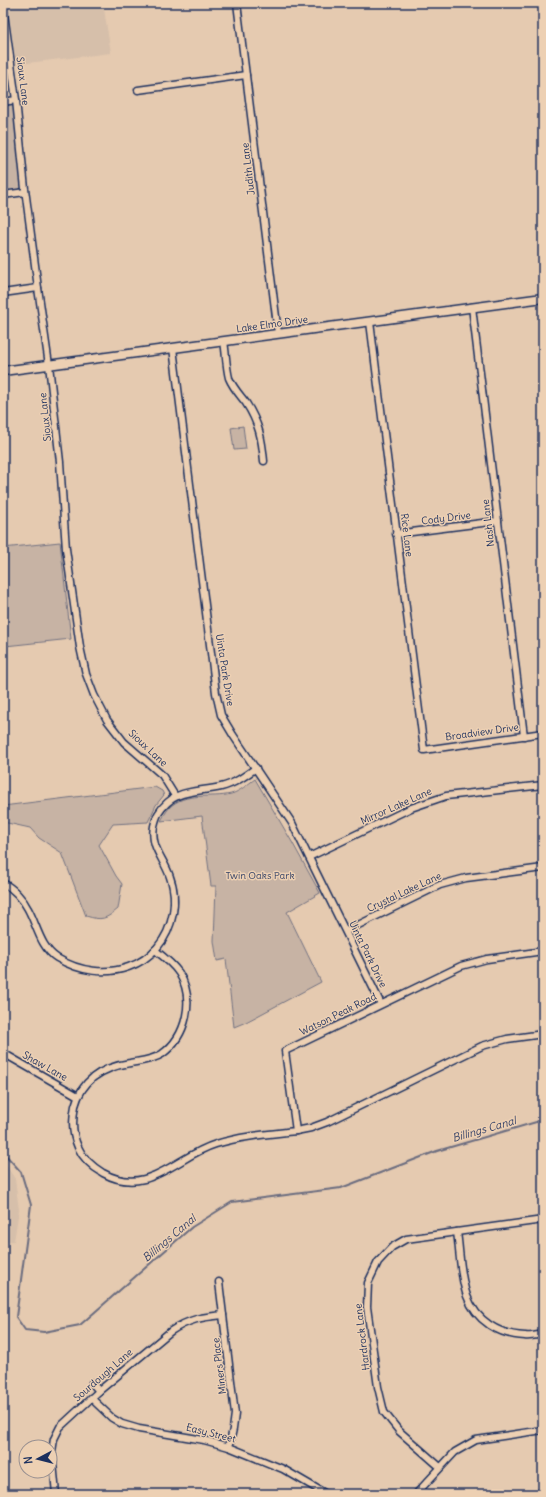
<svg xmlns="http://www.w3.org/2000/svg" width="546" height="1497" font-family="Delius,sans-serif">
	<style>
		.built { fill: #d6bfaa }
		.green { fill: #c7b3a4; stroke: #717181 }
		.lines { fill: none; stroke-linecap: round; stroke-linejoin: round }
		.stream { stroke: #6b6c7f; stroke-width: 2 }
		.minor-casing { stroke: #1b2f5e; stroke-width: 9 }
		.secondary-casing { stroke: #1b2f5e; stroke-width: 11 }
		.minor { stroke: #edd0b3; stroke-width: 6 }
		.secondary { stroke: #edd0b3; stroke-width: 8 }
		.labels { text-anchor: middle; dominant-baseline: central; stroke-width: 3; stroke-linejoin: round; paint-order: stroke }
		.street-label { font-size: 10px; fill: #1b2f5e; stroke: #edd0b3 }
		.park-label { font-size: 10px; fill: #354368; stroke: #edd0b3 }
		.water-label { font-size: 11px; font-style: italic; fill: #364369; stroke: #edd0b3 }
	</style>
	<rect width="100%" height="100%" fill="#e5cab0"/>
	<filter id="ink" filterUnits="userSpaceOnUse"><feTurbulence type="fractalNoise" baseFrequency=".025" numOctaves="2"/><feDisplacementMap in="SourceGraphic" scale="8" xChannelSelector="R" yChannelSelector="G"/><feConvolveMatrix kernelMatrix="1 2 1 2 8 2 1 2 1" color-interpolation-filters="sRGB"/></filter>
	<g filter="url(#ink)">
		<!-- built -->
		<g class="built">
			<polygon points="3,3 103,3 111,53 11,65 10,55 3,56"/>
			<polygon points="3,1160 15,1179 19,1210 14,1241 3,1242"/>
		</g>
		<!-- green -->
		<g class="green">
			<polygon points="13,104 25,189 3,192 3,105"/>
			<polygon points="243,426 246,449 234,450 231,428"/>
			<polygon points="60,542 71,639 5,646 3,629 3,548"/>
			<path d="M255 779 292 842 320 893 287 912 321 982 246 1022 234 1027 226 959 217 961 214 941 216 886H211L202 816 161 821C163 817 166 812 169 808 185 791 211 799 231 794 239 792 248 784 255 779Z"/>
			<path d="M155 787 162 791 164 795 156 805 148 822 113 824 99 845 116 876 122 884 118 909C106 919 102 921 86 916L62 853 39 838 30 828 3 822V806Z"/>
		</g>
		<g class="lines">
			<!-- stream -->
			<polyline class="stream" points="3,1152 21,1172 31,1205 16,1317 25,1330 44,1332 80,1325 192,1227 232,1202 341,1188 437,1151 543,1120"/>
			<!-- minor casing -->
			<g class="minor-casing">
				<g id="minor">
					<polyline points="237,3 278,333"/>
					<polyline points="3,6 16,100 25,189 38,288 49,365 60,462 66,549 80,647 86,674 94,695 107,720 124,742 162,775 175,796"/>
					<polyline points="138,90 246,75"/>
					<polyline points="3,102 16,100"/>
					<polyline points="3,195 25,192"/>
					<polyline points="3,293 38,288"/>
					<polyline points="472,307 524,736"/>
					<polyline points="370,322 424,750 543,733"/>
					<path d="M224 341C226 353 226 366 229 378 233 388 240 395 246 403 259 423 262 439 264 461"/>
					<polyline points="173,348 216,693 221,715 233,735 292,823 381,1004"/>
					<polyline points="396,534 498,521"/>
					<polyline points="309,857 411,808 446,796 543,785"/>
					<path d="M3 883C13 888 23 899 28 909 37 925 40 947 57 958 103 986 163 969 173 913 175 901 174 888 170 877 164 858 150 848 154 826 155 822 156 818 158 814 174 788 195 793 221 787 234 784 245 776 256 768"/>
					<polyline points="346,931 440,885 466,878 543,868"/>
					<path d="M155 950C164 957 173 964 179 973 195 999 187 1036 162 1054 153 1060 141 1061 130 1063 104 1067 82 1079 75 1106 72 1120 72 1134 78 1147 83 1159 93 1167 103 1173 148 1198 176 1156 216 1144 242 1136 269 1134 296 1131L285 1051 461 966 487 959 543 951"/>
					<polyline points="3,1053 78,1096"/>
					<polyline points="296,1131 311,1128 327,1122 482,1046 507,1039 543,1034"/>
					<path d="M457 1232C460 1253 460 1276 467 1296 476 1321 499 1335 525 1336 530 1337 537 1335 543 1334"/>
					<polyline points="219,1282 235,1414 233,1429 229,1447"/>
					<polyline points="92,1383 99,1391"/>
					<polyline points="91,1398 112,1418 122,1424 139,1429 204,1440 229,1447 283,1469 326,1494"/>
					<polyline points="440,1467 399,1431 384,1412 378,1387 367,1307 368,1283 378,1262 392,1247 406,1239 543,1220"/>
					<path d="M56 1494 52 1452 54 1439 60 1427 99 1391 171 1331C189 1319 202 1317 223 1315"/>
					<polyline points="416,1494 455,1452 476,1440 543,1430"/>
				</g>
			</g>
			<!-- secondary casing -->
			<g class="secondary-casing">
				<polyline id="secondary" points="3,371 543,298"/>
			</g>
			<!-- minor -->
			<use href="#minor" class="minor"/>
			<!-- secondary -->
			<use href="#secondary" class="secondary"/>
		</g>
	</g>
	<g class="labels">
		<!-- street labels -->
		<g class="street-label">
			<text transform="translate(23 81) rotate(83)">Sioux Lane</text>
			<text transform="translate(248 169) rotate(-97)">Judith Lane</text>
			<text transform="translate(272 324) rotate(-8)">Lake Elmo Drive</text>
			<text transform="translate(45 417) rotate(-96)">Sioux Lane</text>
			<text transform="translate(446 518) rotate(-7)">Cody Drive</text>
			<text transform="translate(488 523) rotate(-97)">Nash Lane</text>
			<text transform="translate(407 535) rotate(83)">Rice Lane</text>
			<text transform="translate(225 670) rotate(81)">Uinta Park Drive</text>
			<text transform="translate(482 732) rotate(-8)">Broadview Drive</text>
			<text transform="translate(148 748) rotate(43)">Sioux Lane</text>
			<text transform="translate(396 806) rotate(-24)">Mirror Lake Lane</text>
			<text transform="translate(404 892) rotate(-25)">Crystal Lake Lane</text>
			<text transform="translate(368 954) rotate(64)">Uinta Park Drive</text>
			<text transform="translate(338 1014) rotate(-26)">Watson Peak Road</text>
			<text transform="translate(45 1066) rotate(29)">Shaw Lane</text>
			<text transform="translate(362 1337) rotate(-97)">Hardrock Lane</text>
			<text transform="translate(219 1366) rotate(-97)">Miners Place</text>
			<text transform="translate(103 1375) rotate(-41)">Sourdough Lane</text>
			<text transform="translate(211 1433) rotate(14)">Easy Street</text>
		</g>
		<!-- park labels -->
		<g class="park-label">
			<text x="260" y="875">Twin Oaks Park</text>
		</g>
		<!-- water labels -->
		<g class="water-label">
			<text transform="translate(484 1129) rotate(-16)">Billings Canal</text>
			<text transform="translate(169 1238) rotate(-40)">Billings Canal</text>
		</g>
	</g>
	<!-- margin -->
	<rect width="546" height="1497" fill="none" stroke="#edd0b3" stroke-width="16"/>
	<rect x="8" y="8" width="530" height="1481" fill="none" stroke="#1b2f5e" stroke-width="1.5" filter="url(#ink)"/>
	<!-- north arrow -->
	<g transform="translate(38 1459) rotate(263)"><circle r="19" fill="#edd0b3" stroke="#999091"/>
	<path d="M0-3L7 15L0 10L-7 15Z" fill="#1b2f5e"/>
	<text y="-6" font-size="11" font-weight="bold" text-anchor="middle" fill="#1b2f5e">N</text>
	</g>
</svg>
